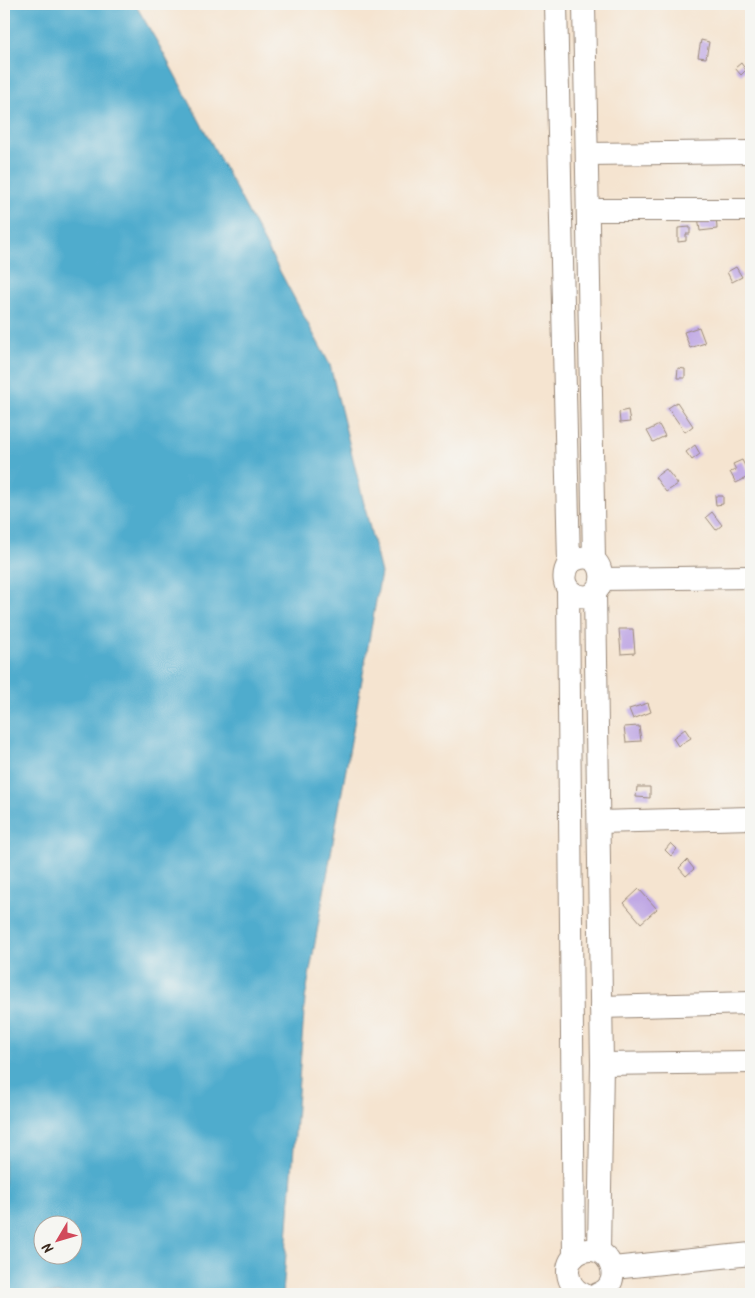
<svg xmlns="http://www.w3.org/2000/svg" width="755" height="1298" font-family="Kalam,sans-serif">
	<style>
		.water { fill: #4faccd; stroke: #456b76; fill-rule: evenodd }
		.building { fill: #c0a8e4 }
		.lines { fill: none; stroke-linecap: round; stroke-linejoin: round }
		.minor-casing { stroke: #988777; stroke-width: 24 }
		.minor { stroke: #fff; stroke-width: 22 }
	</style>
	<rect width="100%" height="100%" fill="#f6f6f2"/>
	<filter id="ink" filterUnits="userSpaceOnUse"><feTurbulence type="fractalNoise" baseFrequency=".02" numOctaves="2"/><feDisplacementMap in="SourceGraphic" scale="10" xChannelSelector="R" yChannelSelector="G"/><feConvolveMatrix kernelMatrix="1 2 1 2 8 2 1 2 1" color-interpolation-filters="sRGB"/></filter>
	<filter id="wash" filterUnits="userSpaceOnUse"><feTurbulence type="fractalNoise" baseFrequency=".0096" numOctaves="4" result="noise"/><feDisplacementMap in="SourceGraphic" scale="20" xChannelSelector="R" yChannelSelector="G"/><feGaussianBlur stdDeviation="1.12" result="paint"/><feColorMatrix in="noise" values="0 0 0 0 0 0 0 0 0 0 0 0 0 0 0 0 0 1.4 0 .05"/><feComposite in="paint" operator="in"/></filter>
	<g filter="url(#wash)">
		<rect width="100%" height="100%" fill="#f5e4d0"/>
		<!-- water -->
		<path class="water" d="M4 4H135L159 45 330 365 381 573 305 999 283 1294H4ZM42 1226H72V1256H42Z"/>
		<g id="blocks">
			<!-- building -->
			<g class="building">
				<polygon points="701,40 709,42 706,58 698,57"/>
				<polygon points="741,63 746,70 741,75 735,68"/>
				<polygon points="716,214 717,229 700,231 698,216"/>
				<polygon points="690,227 690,234 686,234 686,241 678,242 678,228"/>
				<polygon points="736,267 742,277 732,282 727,272"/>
				<polygon points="699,327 705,343 690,348 684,332"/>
				<polygon points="678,368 685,369 685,378 677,378"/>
				<polygon points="677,402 693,426 685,432 668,408"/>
				<polygon points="628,410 630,422 620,423 619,412"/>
				<polygon points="659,425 665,436 653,442 647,431"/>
				<polygon points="695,445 700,454 692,460 686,452"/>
				<polygon points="742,460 750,476 736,483 730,472 736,470 733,464"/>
				<polygon points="666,469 678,484 666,492 655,477"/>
				<polygon points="715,496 723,496 723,504 716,505"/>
				<polygon points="712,512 722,525 716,530 706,517"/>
				<polygon points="619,629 633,629 635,653 621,654"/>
				<polygon points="648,703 651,712 633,719 629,709"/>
				<polygon points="639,726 641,741 626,742 624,727"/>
				<polygon points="685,729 691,738 678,746 673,738"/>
				<polygon points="637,787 650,787 650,798 636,797"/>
				<polygon points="671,843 677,849 671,856 665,850"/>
				<polygon points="687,860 694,869 686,876 679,868"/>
				<polygon points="639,889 657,909 641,923 624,903"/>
			</g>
		</g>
	</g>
	<g filter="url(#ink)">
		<use href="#blocks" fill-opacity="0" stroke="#988777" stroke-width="1"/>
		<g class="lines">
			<!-- minor casing -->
			<g class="minor-casing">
				<g id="minor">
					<path d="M556 4 569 563C562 574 562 589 577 595 612 607 609 538 569 563"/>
					<polyline points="584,4 594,560"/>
					<polyline points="587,154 751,152"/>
					<polyline points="588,210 751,210"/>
					<polyline points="602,579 751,577"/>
					<polyline points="568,589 574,1257"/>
					<polyline points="595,592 602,1064 599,1251"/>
					<polyline points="599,822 751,818"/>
					<polyline points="601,1007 751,1003"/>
					<polyline points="602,1064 751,1062"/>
					<polyline points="613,1268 751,1254"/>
					<path d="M583 1294C566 1287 561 1260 581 1252 608 1240 627 1283 598 1294"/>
				</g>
			</g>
			<!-- minor -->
			<use href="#minor" class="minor"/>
		</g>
	</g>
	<!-- margin -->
	<rect width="755" height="1298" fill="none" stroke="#f6f6f2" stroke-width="20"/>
	<!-- north arrow -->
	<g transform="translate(58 1240) rotate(232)"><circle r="24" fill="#f6f6f2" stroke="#aba49d"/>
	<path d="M0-4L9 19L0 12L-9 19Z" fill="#d1495b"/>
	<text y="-8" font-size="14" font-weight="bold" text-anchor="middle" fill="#3b2a1e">N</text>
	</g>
</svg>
